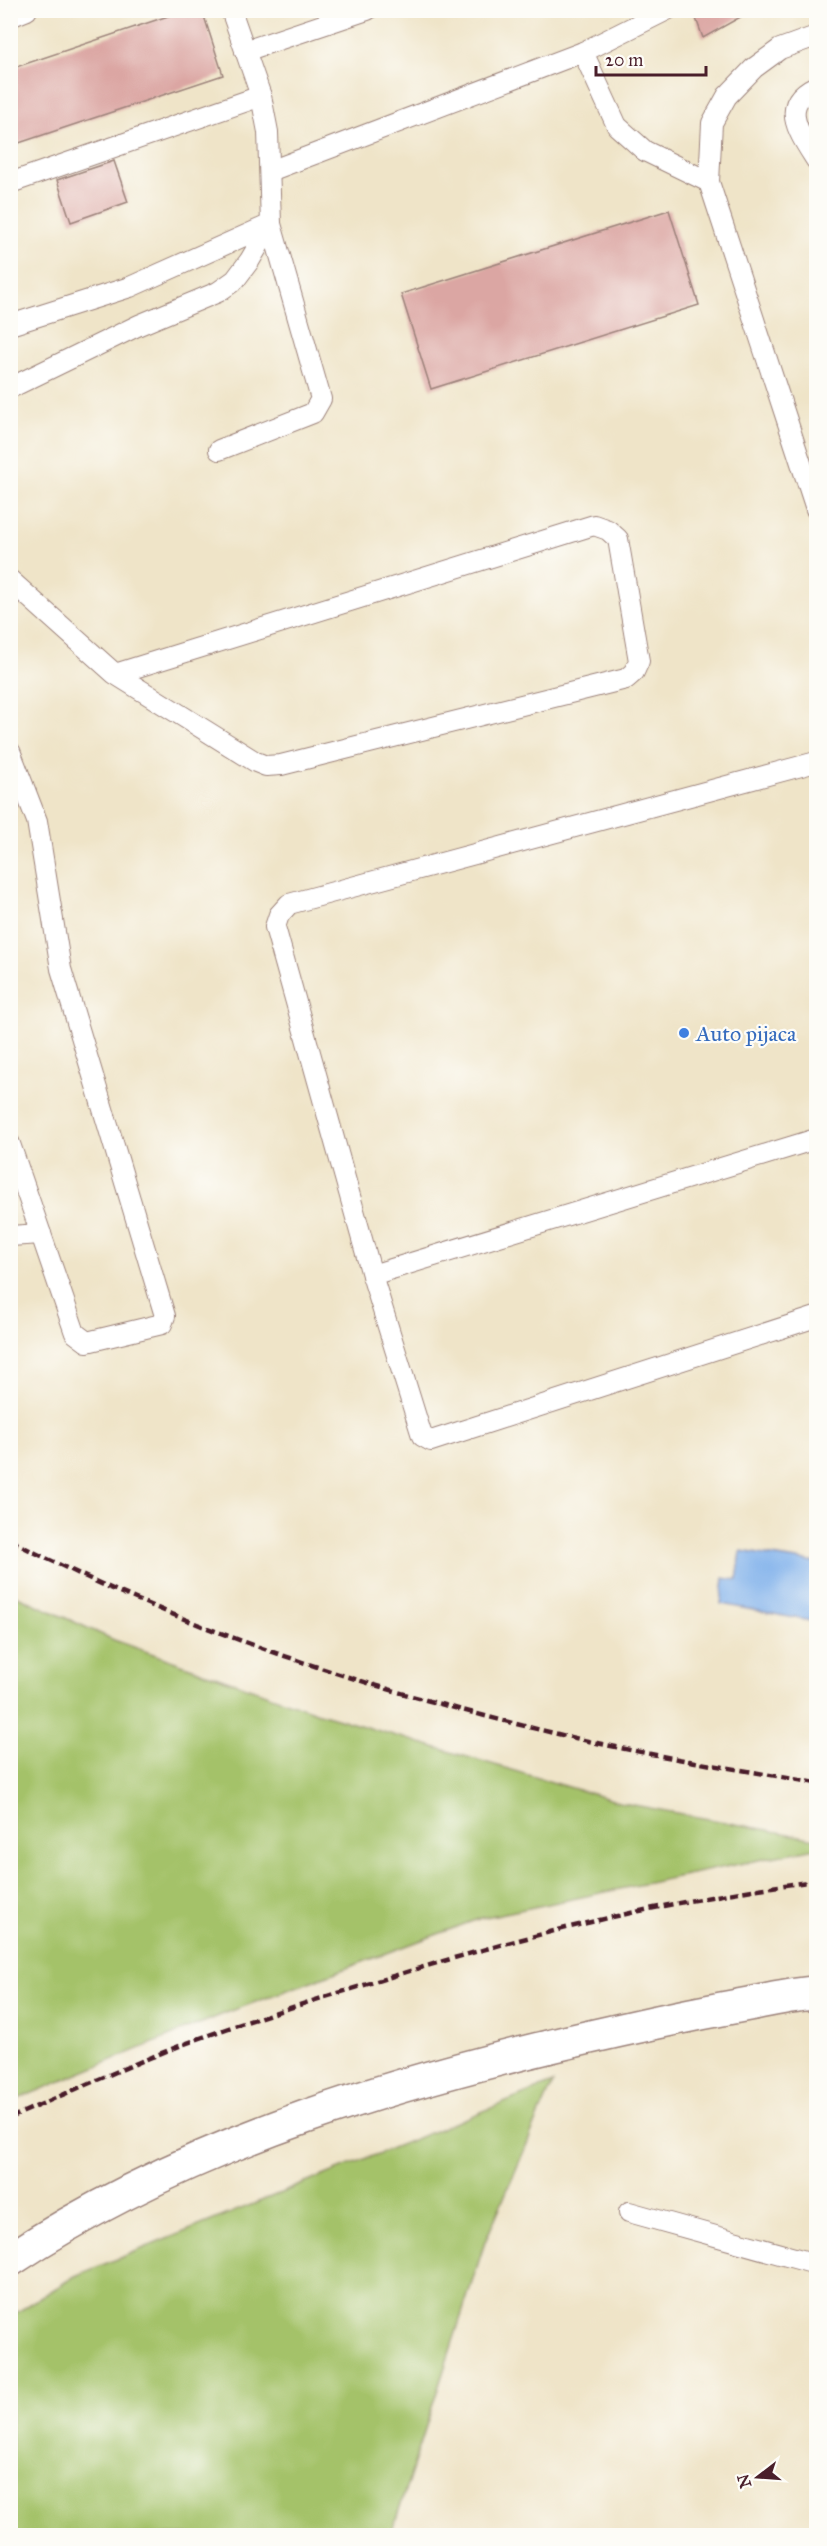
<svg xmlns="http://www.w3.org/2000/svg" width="827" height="2546" font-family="'IM FELL Great Primer',serif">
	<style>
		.green { fill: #a4c269; stroke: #77704a; stroke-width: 1.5 }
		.water { fill: #7fb0eb; stroke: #64688b; stroke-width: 1.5 }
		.building { fill: #dba6a3 }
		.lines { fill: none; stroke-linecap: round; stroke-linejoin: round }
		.lane-casing { stroke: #9c827a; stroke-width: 22 }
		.street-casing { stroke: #9c827a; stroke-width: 36 }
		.lane { stroke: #fff; stroke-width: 20 }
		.street { stroke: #fff; stroke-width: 33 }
		.rail { stroke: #4a1f2b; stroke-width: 4.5; stroke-dasharray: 9 4.5; stroke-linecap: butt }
		.shop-dot { fill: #3f7fe0; stroke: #fdfcf7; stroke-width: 2 }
		.labels { text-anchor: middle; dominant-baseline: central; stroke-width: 4.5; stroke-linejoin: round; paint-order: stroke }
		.shop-label { font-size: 22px; fill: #366cbe; stroke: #fdfcf7; text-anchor: start }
	</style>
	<rect width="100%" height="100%" fill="#fdfcf7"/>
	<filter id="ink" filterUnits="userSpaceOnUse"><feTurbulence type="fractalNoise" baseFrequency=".0167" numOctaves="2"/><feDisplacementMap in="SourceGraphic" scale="12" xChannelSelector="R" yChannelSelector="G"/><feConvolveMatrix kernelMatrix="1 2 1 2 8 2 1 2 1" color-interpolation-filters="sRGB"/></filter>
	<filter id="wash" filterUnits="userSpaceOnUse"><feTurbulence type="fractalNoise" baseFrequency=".008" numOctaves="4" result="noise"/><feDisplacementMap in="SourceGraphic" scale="24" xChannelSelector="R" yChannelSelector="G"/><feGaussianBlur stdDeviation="1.35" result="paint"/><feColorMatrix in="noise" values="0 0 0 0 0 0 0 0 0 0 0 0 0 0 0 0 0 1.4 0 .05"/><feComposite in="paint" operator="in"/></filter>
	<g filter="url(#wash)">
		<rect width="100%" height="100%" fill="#efe4c8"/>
		<!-- green -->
		<g class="green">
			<polygon points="11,1593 114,1640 319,1713 623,1803 816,1839 816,1848 481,1918 226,2013 11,2102"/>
			<polygon points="553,2083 485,2242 391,2535 11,2535 11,2316 75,2276"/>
		</g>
		<!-- water -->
		<polygon class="water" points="741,1551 816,1563 816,1622 721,1604 724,1578 737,1580"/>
		<g id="blocks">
			<!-- building -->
			<g class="building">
				<polygon points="186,10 202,10 223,75 10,146 10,69"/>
				<polygon points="693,10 753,10 703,38"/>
				<polygon points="114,161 128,202 71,222 57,180"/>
				<polygon points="669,210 699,305 431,389 401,294"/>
			</g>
		</g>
	</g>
	<g filter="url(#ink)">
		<use href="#blocks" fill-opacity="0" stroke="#9c827a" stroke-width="1.5"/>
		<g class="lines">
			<!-- lane casing -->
			<g class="lane-casing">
				<g id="lane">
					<polyline points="10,17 27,10"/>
					<polyline points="816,36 780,49 754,68 727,96 712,123 709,182 816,509"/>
					<polyline points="245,51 367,10"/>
					<polyline points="583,52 617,126 645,151 709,182"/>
					<path d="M816 86C778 104 799 133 816 160"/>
					<polyline points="270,171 583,52 667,10"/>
					<polyline points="10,183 261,96"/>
					<polyline points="10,325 130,287 271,224 321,399 313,413 219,450"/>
					<polyline points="10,388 139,325 218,292 235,280 250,260 271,224 268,132 261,96 231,10"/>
					<polyline points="10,580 115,674 256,762 266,766 281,765 626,679 634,672 639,661 618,539 608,530 594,525 115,674"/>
					<polyline points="10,751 37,821 61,969 165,1316 162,1324 87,1342 75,1333 10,1144"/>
					<polyline points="816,762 289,904 279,915 275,927 372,1275 816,1139"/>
					<polyline points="10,1236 41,1234"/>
					<polyline points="372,1275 422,1436 431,1441 816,1317"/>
					<polyline points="629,2212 816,2264"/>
				</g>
			</g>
			<!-- street casing -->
			<g class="street-casing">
				<path id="street" d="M10 2260C193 2139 409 2077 621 2030 665 2020 709 2011 754 2003 775 1999 796 1994 816 1993"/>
			</g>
			<!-- lane -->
			<use href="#lane" class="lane"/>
			<!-- street -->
			<use href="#street" class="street"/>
			<!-- rail -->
			<g class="rail">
				<path d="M10 1540C194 1635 396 1698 597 1743 670 1759 744 1770 816 1783"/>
				<path d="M10 2118C58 2097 105 2076 152 2057 219 2029 289 2008 358 1987 507 1940 661 1900 816 1881"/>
			</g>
		</g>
	</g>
	<!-- markers -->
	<circle class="shop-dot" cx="684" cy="1033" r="6"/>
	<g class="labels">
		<!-- shop labels -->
		<g class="shop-label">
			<text x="696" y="1033">Auto pijaca</text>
		</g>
	</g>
	<!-- margin -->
	<rect width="827" height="2546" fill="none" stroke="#fdfcf7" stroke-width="36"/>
	<!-- north arrow -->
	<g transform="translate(758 2477) rotate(253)" stroke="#fdfcf7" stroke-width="4.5" paint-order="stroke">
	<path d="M0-4.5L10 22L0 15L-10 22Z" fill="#4a1f2b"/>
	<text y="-9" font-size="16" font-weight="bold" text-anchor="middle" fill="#4a1f2b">N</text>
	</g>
	<!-- scale -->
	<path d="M596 66v9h110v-9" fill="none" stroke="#4a1f2b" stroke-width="3"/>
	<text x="605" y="66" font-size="18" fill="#4a1f2b" stroke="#fdfcf7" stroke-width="4.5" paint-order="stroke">20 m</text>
</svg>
